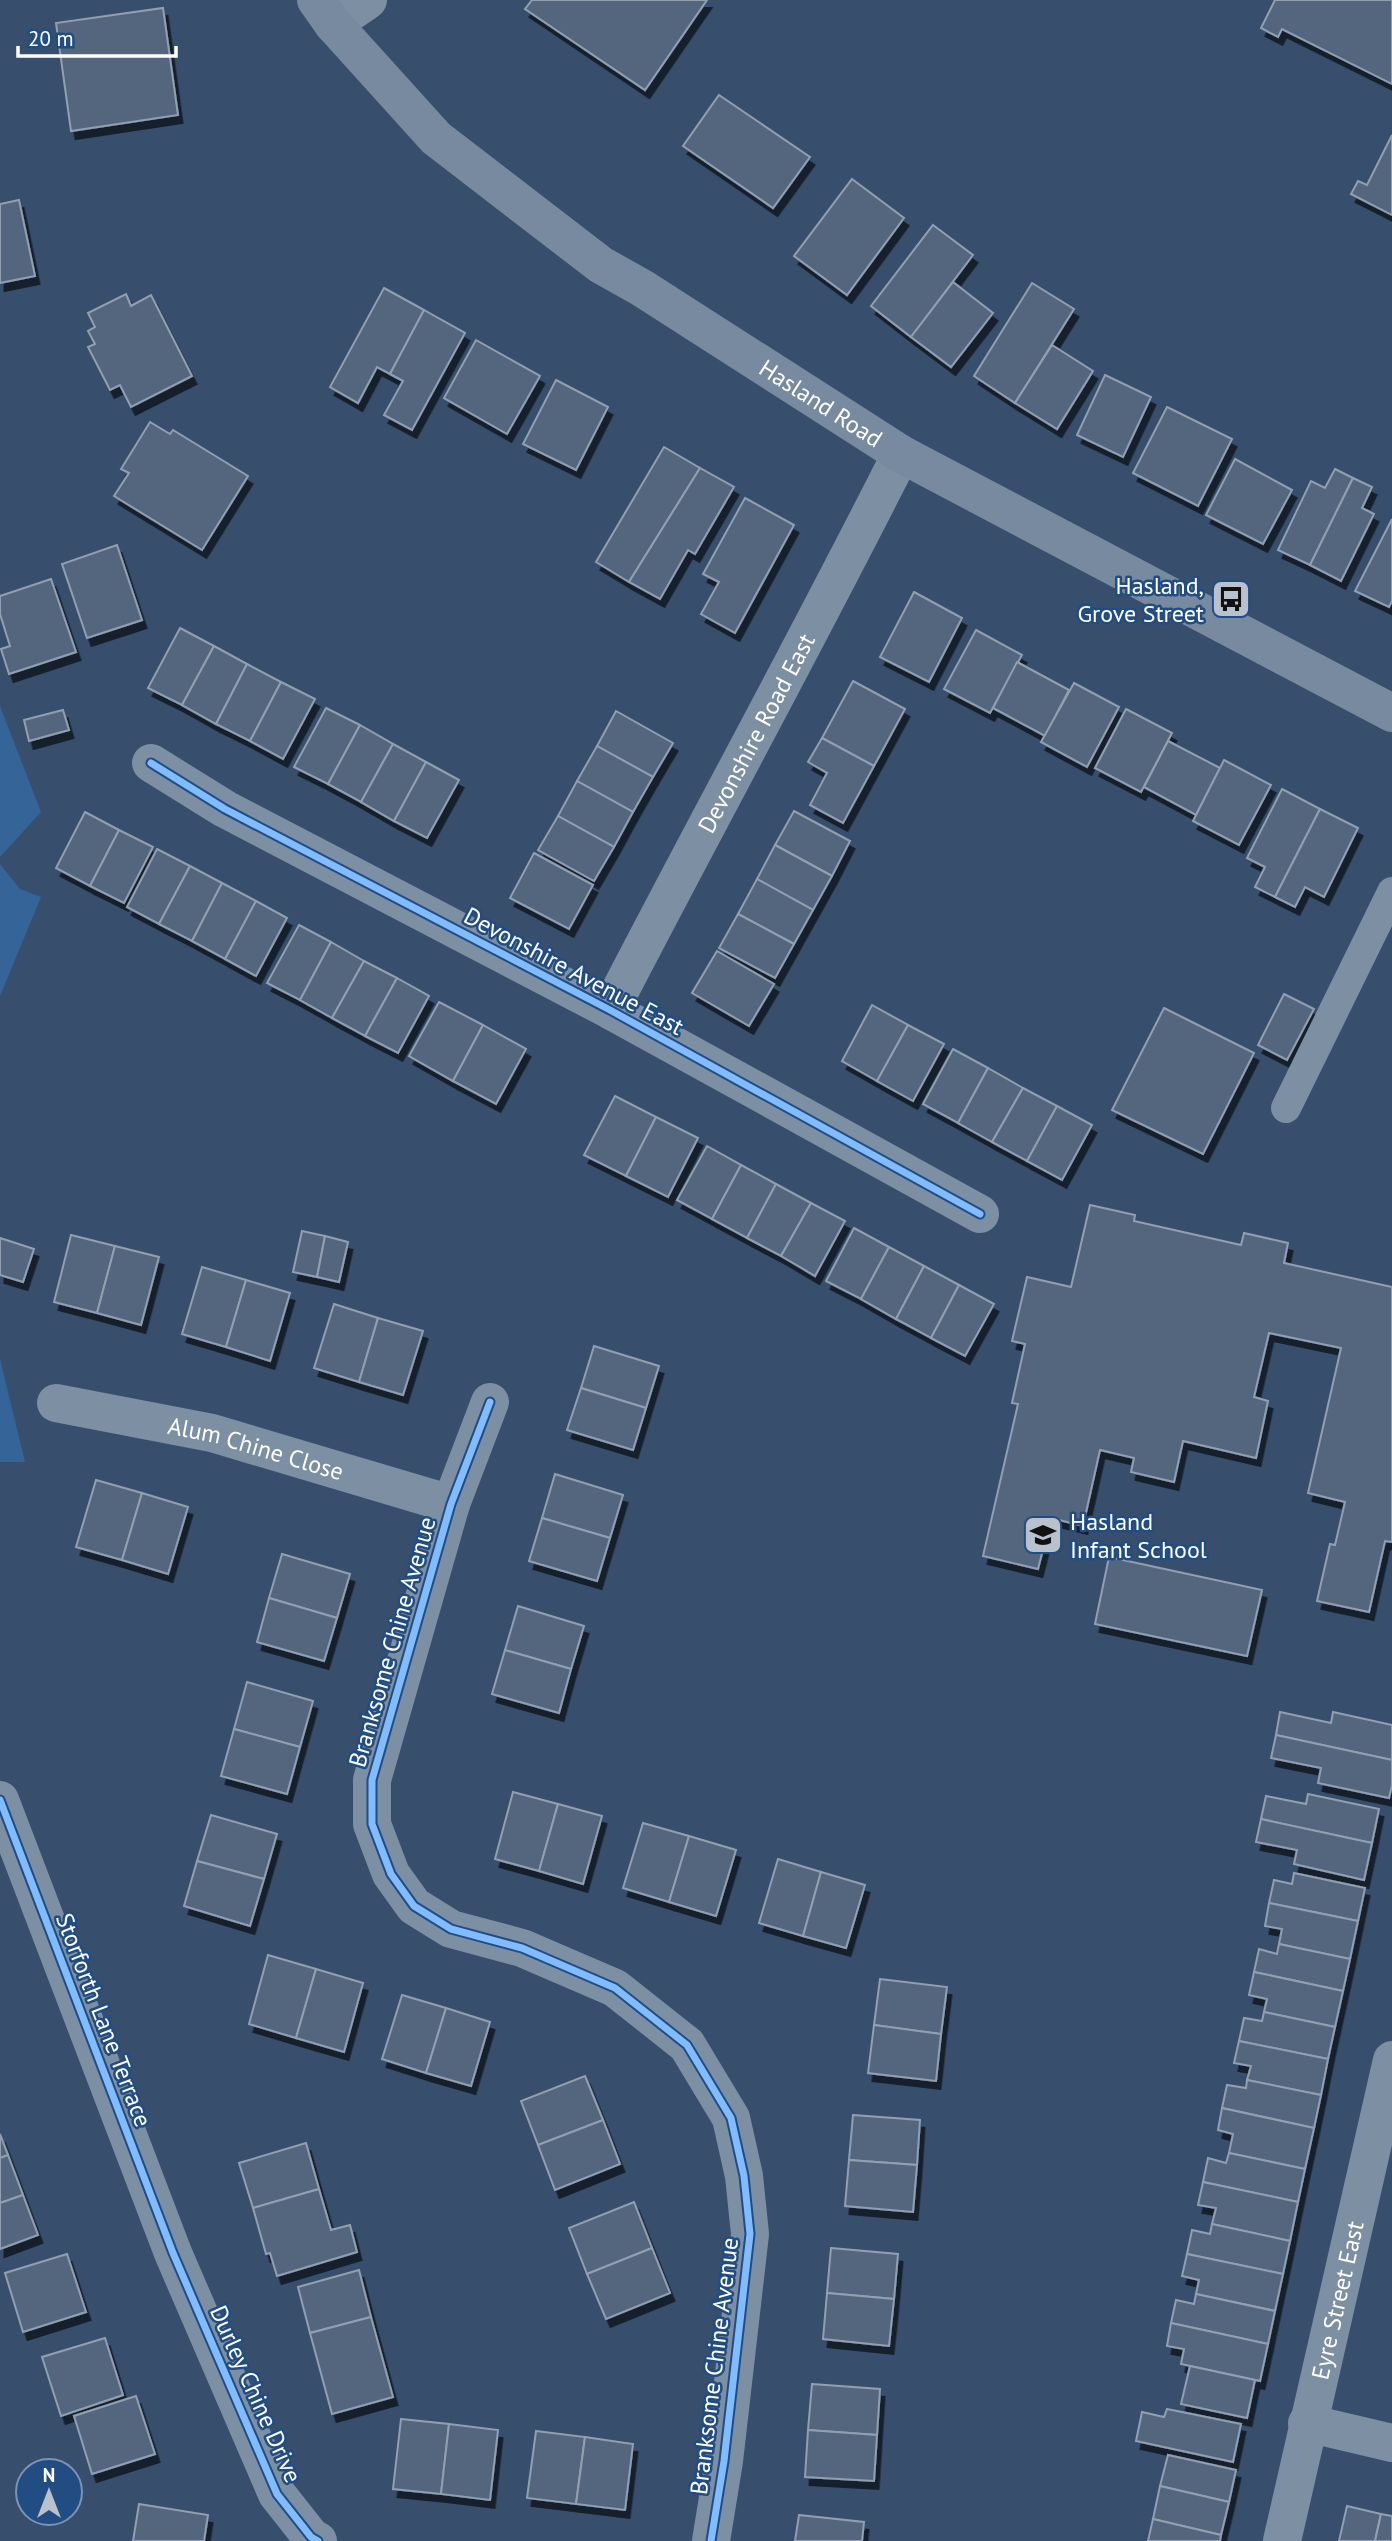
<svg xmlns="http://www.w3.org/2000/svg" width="1392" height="2541" font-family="'PT Sans',sans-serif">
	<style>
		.green { fill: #356499 }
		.building { fill: #53667e; stroke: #919fb1; stroke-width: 2; filter: url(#shadow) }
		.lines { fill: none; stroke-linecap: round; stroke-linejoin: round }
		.lane { stroke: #7d8fa3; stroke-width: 30 }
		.street { stroke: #7d8fa3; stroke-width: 38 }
		.secondary { stroke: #788a9f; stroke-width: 38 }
		.cycleway-casing { stroke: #214d83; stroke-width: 11 }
		.cycleway { stroke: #80bcff; stroke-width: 7 }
		.labels { text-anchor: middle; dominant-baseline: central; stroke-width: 5; stroke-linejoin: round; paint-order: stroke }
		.street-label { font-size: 24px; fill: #fff; stroke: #214d83 }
		.poi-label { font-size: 24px; fill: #fff; stroke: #214d83; text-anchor: end }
	</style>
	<defs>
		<filter id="shadow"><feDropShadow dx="4.5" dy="8" stdDeviation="0" flood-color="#0009"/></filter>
	</defs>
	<rect width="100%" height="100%" fill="#374f6d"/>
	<!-- green -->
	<g class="green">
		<polygon points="0,706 41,812 0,857"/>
		<polygon points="0,864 20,889 41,897 0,996"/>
		<polygon points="0,1359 25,1462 0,1462"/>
	</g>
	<!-- building -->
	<g class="building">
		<polygon points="532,0 707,0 645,90 525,9"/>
		<polygon points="1275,0 1392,0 1392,84 1282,29 1278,37 1261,28"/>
		<polygon points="163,8 178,115 71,131 56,23"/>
		<polygon points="719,95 810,157 773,208 683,146"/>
		<polygon points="1392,135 1392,215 1351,194 1358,181 1367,185"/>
		<polygon points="852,179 904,218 847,295 794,256"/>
		<polygon points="19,200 35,276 0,283 0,204"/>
		<polygon points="933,225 973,255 911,337 871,306"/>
		<polygon points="953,282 993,313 951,367 911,337"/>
		<polygon points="1032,283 1074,309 1015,403 974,376"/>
		<polygon points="384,288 424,310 390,374 377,367 358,403 330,387"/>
		<polygon points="126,294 131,306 151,295 192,376 131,407 120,385 110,390 88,347 95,344 88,331 95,327 88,313"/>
		<polygon points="424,310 465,333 412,430 384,415 403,381 390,374"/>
		<polygon points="476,340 540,376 507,434 444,398"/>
		<polygon points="1052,345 1093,371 1057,429 1015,403"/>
		<polygon points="1105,375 1151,397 1123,457 1077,435"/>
		<polygon points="556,380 608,407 576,470 523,444"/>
		<polygon points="1167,407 1232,439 1198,506 1133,473"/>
		<polygon points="150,422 170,434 173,430 248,476 202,550 114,496 129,473 121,469"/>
		<polygon points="664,447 700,468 629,582 596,562"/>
		<polygon points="1235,459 1292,490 1263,544 1206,515"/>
		<polygon points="700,468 734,487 695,554 688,550 660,599 629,582"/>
		<polygon points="1335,469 1353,478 1310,565 1278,550 1311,481 1325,488"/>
		<polygon points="1353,478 1372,487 1362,508 1374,514 1341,581 1310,565"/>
		<polygon points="745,498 794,525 735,633 701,614 719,582 703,574"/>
		<polygon points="1392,519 1392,601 1389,607 1355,591"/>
		<polygon points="117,545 142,620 87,638 62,564"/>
		<polygon points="51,579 76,652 9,674 1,649 10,646 0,614 0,596"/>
		<polygon points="914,592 962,618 929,682 880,657"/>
		<polygon points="180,628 214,646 182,705 148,688"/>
		<polygon points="976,630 1022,655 990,713 944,689"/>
		<polygon points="214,646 247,664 216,724 182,705"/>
		<polygon points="1017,662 1069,690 1045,736 993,708"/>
		<polygon points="247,664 281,682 250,741 216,724"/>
		<polygon points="853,681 905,709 874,766 822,738"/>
		<polygon points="281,682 315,699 283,759 250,741"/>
		<polygon points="1074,683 1119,707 1087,767 1041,742"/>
		<polygon points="326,708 360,725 328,784 294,767"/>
		<polygon points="1126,709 1172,733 1141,792 1095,768"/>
		<polygon points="63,710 69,730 29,741 24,720"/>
		<polygon points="616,711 673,743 653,777 597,746"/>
		<polygon points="360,725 393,744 361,802 328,784"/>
		<polygon points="822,738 874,766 843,823 810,805 827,773 808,762"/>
		<polygon points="1168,741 1220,768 1196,815 1144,787"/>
		<polygon points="393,744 426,762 394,821 361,802"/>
		<polygon points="597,746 653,777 633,812 577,781"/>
		<polygon points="1224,760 1271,785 1239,845 1193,821"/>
		<polygon points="426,762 459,780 427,838 394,821"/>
		<polygon points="577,781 633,812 614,847 558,816"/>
		<polygon points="1282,789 1320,809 1275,897 1255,887 1265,867 1247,858"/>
		<polygon points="1320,809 1358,828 1324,897 1305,887 1295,907 1275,897"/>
		<polygon points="794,811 850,841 832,876 775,845"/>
		<polygon points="85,812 119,830 90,886 56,868"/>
		<polygon points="558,816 614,847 594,881 538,850"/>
		<polygon points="119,830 153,847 124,903 90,886"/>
		<polygon points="775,845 832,876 813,910 757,879"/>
		<polygon points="157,849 190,866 159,924 127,907"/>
		<polygon points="534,853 593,885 569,929 510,898"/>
		<polygon points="190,866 222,883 192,941 159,924"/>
		<polygon points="757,879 813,910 794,944 738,914"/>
		<polygon points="222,883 256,901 225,959 192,941"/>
		<polygon points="256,901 287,918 256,976 225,959"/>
		<polygon points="738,914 794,944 775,978 719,948"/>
		<polygon points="299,925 331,942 300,1000 267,983"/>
		<polygon points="331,942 364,961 332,1018 300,1000"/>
		<polygon points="717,951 774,984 749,1026 692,993"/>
		<polygon points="364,961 397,978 365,1036 332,1018"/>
		<polygon points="397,978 429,996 398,1053 365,1036"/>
		<polygon points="1284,994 1314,1009 1287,1060 1258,1045"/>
		<polygon points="439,1002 483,1025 453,1081 409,1056"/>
		<polygon points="872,1005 908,1025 877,1081 842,1061"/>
		<polygon points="1164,1008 1254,1053 1203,1154 1112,1110"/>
		<polygon points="483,1025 526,1049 496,1104 453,1081"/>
		<polygon points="908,1025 944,1044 913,1101 877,1081"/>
		<polygon points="953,1049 988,1068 958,1123 923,1104"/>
		<polygon points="988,1068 1023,1088 992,1142 958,1123"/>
		<polygon points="1023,1088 1057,1106 1027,1161 992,1142"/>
		<polygon points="615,1096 656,1117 626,1176 584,1155"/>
		<polygon points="1057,1106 1092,1125 1062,1180 1027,1161"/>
		<polygon points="656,1117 698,1138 668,1197 626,1176"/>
		<polygon points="707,1146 741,1165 712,1219 677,1200"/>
		<polygon points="741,1165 776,1184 747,1238 712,1219"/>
		<polygon points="776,1184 811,1203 781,1256 747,1238"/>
		<polygon points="811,1203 845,1221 815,1276 781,1256"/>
		<polygon points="1090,1205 1135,1215 1134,1221 1241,1245 1244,1233 1288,1243 1284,1263 1392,1287 1392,1542 1385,1541 1369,1612 1317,1601 1330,1544 1335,1545 1345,1502 1308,1493 1341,1348 1269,1333 1254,1397 1268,1401 1256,1458 1183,1441 1174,1482 1131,1472 1134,1458 1100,1450 1083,1526 1051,1518 1038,1569 983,1556 1018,1404 1012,1403 1025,1344 1012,1341 1027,1277 1071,1287"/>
		<polygon points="854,1228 889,1247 861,1299 826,1281"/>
		<polygon points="302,1231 325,1236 317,1277 293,1272"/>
		<polygon points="71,1235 115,1246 97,1313 54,1302"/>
		<polygon points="325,1236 348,1242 339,1282 317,1277"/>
		<polygon points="0,1238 34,1249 23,1282 0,1275"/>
		<polygon points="115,1246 159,1257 141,1325 97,1313"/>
		<polygon points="889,1247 924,1266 896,1319 861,1299"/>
		<polygon points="924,1266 959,1285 931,1338 896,1319"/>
		<polygon points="202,1267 246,1280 226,1347 182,1334"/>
		<polygon points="246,1280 290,1293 270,1361 226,1347"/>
		<polygon points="959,1285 994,1304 965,1356 931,1338"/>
		<polygon points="334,1304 378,1318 359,1382 314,1368"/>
		<polygon points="378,1318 423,1331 403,1395 359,1382"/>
		<polygon points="594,1346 659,1366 646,1408 581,1388"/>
		<polygon points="581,1388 646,1408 633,1450 567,1430"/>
		<polygon points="555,1474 623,1495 610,1538 542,1518"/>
		<polygon points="96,1480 142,1493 122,1560 76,1547"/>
		<polygon points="142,1493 188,1507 168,1574 122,1560"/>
		<polygon points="542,1518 610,1538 597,1581 529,1561"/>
		<polygon points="282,1554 350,1574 337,1618 269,1598"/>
		<polygon points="1109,1557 1262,1590 1247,1656 1095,1624"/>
		<polygon points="269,1598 337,1618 324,1661 257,1642"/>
		<polygon points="518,1606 584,1626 571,1669 505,1650"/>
		<polygon points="505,1650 571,1669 559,1713 492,1694"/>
		<polygon points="247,1682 313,1701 300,1747 234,1729"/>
		<polygon points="1280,1712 1331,1723 1333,1712 1392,1725 1392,1760 1276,1735"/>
		<polygon points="234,1729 300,1747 287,1794 221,1776"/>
		<polygon points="1276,1735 1392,1760 1392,1785 1389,1798 1318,1783 1321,1768 1271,1758"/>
		<polygon points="513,1792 558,1804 539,1871 495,1859"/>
		<polygon points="1308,1794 1379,1809 1372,1843 1261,1819 1266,1796 1306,1804"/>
		<polygon points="558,1804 602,1816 583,1884 539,1871"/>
		<polygon points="211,1815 277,1834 264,1879 197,1861"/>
		<polygon points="1261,1819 1372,1843 1364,1880 1294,1864 1297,1850 1256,1842"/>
		<polygon points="643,1823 689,1836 669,1902 623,1888"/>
		<polygon points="689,1836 736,1850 716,1916 669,1902"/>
		<polygon points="778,1859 821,1872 803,1936 759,1923"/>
		<polygon points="197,1861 264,1879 250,1926 184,1906"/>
		<polygon points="821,1872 865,1885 846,1948 803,1936"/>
		<polygon points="1294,1873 1365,1888 1358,1921 1269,1903 1274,1880 1292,1884"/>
		<polygon points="1269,1903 1358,1921 1350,1959 1279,1944 1282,1929 1265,1926"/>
		<polygon points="1279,1944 1350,1959 1343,1991 1254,1972 1259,1949 1277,1954"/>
		<polygon points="268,1955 316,1969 296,2038 249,2024"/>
		<polygon points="316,1969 363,1983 344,2052 296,2038"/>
		<polygon points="1254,1972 1343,1991 1335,2027 1264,2012 1267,1999 1249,1995"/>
		<polygon points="880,1979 947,1987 941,2034 874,2025"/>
		<polygon points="402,1995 446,2008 426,2073 382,2059"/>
		<polygon points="446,2008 490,2022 471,2086 426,2073"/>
		<polygon points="1264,2012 1335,2027 1328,2059 1239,2041 1244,2018 1262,2021"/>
		<polygon points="874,2025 941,2034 936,2081 868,2073"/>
		<polygon points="1239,2041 1328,2059 1321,2095 1247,2080 1251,2066 1234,2063"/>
		<polygon points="585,2076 603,2120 538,2145 521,2101"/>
		<polygon points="1247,2080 1321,2095 1314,2128 1222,2108 1227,2085 1246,2088"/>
		<polygon points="1222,2108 1314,2128 1305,2169 1229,2153 1233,2134 1218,2130"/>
		<polygon points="853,2115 920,2120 917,2165 849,2160"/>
		<polygon points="603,2120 620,2164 555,2190 538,2145"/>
		<polygon points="0,2134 8,2155 0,2158"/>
		<polygon points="306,2143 319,2189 253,2208 239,2163"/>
		<polygon points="1229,2153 1305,2169 1298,2202 1203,2182 1208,2158 1226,2163"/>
		<polygon points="8,2155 23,2195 0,2203 0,2158"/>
		<polygon points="849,2160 917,2165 913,2212 845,2206"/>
		<polygon points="1203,2182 1298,2202 1290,2241 1212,2224 1216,2208 1198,2205"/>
		<polygon points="319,2189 331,2230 350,2225 357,2252 277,2276 270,2253 266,2254 253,2208"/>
		<polygon points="23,2195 38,2235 0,2249 0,2203"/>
		<polygon points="634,2202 652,2248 587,2274 569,2228"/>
		<polygon points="1212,2224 1290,2241 1283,2274 1187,2254 1192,2230 1210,2234"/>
		<polygon points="652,2248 670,2293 606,2319 587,2274"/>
		<polygon points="831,2248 898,2254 894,2299 827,2293"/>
		<polygon points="67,2254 86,2312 23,2332 5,2273"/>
		<polygon points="1187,2254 1283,2274 1275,2311 1196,2294 1199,2280 1182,2276"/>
		<polygon points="359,2270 371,2317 310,2333 298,2287"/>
		<polygon points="827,2293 894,2299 889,2346 823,2339"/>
		<polygon points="1196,2294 1275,2311 1268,2344 1171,2323 1176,2300 1194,2304"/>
		<polygon points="371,2317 393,2397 332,2414 310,2333"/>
		<polygon points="1171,2323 1268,2344 1260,2381 1181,2364 1184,2349 1167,2346"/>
		<polygon points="105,2338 123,2395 61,2416 42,2357"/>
		<polygon points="1190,2366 1255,2380 1247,2418 1181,2404"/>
		<polygon points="812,2384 880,2389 877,2435 808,2430"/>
		<polygon points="136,2396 155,2454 92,2474 74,2416"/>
		<polygon points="1167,2409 1241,2424 1233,2462 1136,2441 1142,2412 1164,2417"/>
		<polygon points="401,2419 449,2424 441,2494 393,2489"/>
		<polygon points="449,2424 498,2430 490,2500 441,2494"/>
		<polygon points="808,2430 877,2435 874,2481 805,2477"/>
		<polygon points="536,2431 585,2437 576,2504 527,2498"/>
		<polygon points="585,2437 633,2444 625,2510 576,2504"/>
		<polygon points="1168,2455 1236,2470 1229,2502 1160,2486"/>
		<polygon points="1160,2486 1229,2502 1221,2535 1153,2519"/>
		<polygon points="139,2504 208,2515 204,2541 133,2541"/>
		<polygon points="1347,2506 1381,2514 1375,2541 1339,2541"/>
		<polygon points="1381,2514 1392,2516 1392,2541 1375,2541"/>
		<polygon points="799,2515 864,2522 862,2541 795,2541"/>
		<polygon points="1153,2519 1221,2535 1220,2541 1148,2541"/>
	</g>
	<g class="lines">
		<!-- lane -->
		<polyline class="lane" points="1286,1108 1392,892"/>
		<!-- street -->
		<g class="street">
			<polyline points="333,24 368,0"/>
			<polyline points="151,763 225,809 610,1010 980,1214"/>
			<path id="s1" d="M610 1010C706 824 807 641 901 454"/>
			<polyline points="490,1402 451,1504 372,1780 372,1824 391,1874 414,1906 451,1929 522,1948 615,1988 687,2045 731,2118 744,2176 750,2234 724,2461 711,2541"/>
			<path id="s2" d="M56 1403 212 1433 451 1504"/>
			<polyline points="0,1800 173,2253 277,2494 311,2537 318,2541"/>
			<polyline points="1307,2423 1392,2443"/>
			<path id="s3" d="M1282 2541 1392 2060"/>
		</g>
		<!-- secondary -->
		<path class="secondary" id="s4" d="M316 0 333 24 436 138 601 265 642 288 901 454 1392 713"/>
		<!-- cycleway casing -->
		<g class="cycleway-casing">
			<g id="cycleway">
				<polyline points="151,763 225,809 610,1010 980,1214"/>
				<polyline points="490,1402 451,1504 372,1780 372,1824 391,1874 414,1906 451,1929 522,1948 615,1988 687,2045 731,2118 744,2176 750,2234 724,2461 711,2541"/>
				<polyline points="0,1800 173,2253 277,2494 311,2537 318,2541"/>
			</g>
		</g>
		<!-- cycleway -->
		<use href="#cycleway" class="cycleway"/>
	</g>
	<!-- icons -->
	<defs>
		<g id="bus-square" transform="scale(2.0125)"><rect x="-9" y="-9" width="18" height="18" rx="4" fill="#b9c1cc" stroke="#214d83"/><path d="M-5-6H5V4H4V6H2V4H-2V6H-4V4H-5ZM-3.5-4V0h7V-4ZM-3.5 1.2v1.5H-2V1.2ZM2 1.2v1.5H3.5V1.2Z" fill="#111"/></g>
		<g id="school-square" transform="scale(2.0125)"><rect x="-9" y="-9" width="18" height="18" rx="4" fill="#b9c1cc" stroke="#214d83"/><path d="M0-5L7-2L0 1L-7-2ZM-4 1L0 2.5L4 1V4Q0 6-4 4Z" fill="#111"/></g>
	</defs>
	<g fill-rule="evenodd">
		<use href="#bus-square" x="1231" y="599"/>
		<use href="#school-square" x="1043" y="1535"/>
	</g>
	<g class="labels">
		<!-- street labels -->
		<g class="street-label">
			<text stroke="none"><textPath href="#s4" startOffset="651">Hasland Road</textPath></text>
			<text stroke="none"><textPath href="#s1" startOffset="313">Devonshire Road East</textPath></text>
			<text transform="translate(574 971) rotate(28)">Devonshire Avenue East</text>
			<text stroke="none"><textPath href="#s2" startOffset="205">Alum Chine Close</textPath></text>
			<text transform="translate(392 1642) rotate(-74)">Branksome Chine Avenue</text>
			<text transform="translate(104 2020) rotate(69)">Storforth Lane Terrace</text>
			<text stroke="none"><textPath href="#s3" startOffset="247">Eyre Street East</textPath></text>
			<text transform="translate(714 2366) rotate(-83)">Branksome Chine Avenue</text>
			<text transform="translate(256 2394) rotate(66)">Durley Chine Drive</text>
		</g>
		<!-- poi labels -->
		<g class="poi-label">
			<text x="1204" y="585">Hasland,<tspan x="1204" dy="28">Grove Street</tspan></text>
			<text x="1070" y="1521" text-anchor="start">Hasland<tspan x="1070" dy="28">Infant School</tspan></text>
		</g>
	</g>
	<!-- north arrow -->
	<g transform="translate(49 2492)"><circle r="33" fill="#214d83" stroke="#7a94b5" stroke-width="2"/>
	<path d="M0-5L12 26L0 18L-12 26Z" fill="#b9c1cc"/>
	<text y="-10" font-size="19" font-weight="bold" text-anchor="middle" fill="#ffffff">N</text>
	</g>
	<!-- scale -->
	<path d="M18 46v10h158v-10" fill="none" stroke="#ffffff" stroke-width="3.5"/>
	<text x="28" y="46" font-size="21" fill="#ffffff" stroke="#214d83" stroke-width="5" paint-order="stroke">20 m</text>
</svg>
